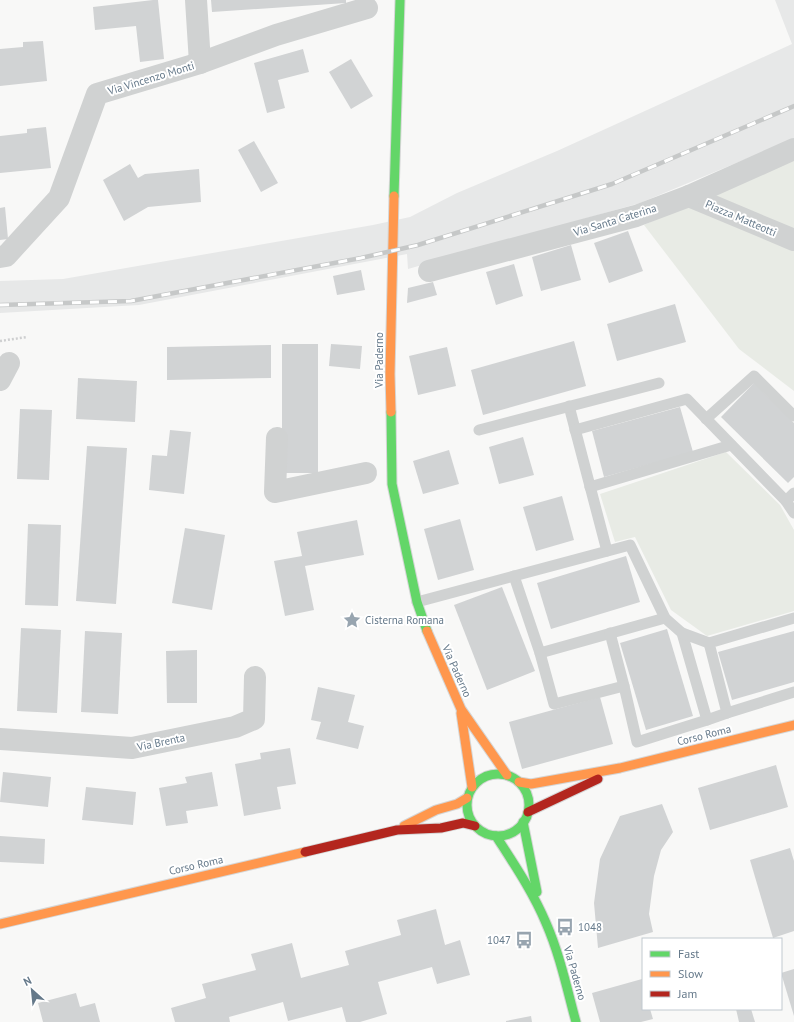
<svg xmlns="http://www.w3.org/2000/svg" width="794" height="1022" font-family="'PT Sans',sans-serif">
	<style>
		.built { fill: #e7e8e8 }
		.green { fill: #e8ebe5 }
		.building { fill: #d1d3d4 }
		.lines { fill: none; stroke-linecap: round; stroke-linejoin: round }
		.fast-casing { stroke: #d5d6d6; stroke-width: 11 }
		.slow-casing { stroke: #d5d6d6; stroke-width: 11 }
		.jam-casing { stroke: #d5d6d6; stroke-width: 11 }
		.path { stroke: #cecfd0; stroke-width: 2.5; stroke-dasharray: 2 2; stroke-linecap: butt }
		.lane { stroke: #d0d2d2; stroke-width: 11 }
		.street { stroke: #d0d2d2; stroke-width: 22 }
		.fast { stroke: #63d668; stroke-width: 9 }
		.slow { stroke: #ff974d; stroke-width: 9 }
		.jam { stroke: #b3261e; stroke-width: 9 }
		.rail-casing { stroke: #c6c8c8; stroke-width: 4.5 }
		.rail { stroke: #fff; stroke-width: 3; stroke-dasharray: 9; stroke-linecap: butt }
		.labels { text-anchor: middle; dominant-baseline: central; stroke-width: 4; stroke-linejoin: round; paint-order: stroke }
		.street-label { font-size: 11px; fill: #65798a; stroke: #fff }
		.poi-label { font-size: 11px; fill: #65798a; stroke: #fff; text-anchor: start }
	</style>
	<rect width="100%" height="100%" fill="#f8f8f7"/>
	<!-- built -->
	<polygon class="built" points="775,0 794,0 794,139 640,203 408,269 407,254 139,305 0,313 0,281 63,279 373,225 410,217 457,193 557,151 792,44"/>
	<!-- green -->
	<g class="green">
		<polygon points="794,160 794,391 739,349 644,225 741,180"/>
		<polygon points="726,452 780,505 794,530 794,611 707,636 671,610 635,537 615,542 600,494"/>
	</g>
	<!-- building -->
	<g class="building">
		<polygon points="153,0 158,0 164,59 140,62 136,26 95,30 93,7"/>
		<polygon points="211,0 346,0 346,3 212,12"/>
		<polygon points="43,41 47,81 0,86 0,49 23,47 23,42"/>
		<polygon points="303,49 309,72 278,80 285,108 267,113 254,63"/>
		<polygon points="351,59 373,96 351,109 329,72"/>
		<polygon points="46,127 51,168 0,173 0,136 27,133 27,129"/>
		<polygon points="254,141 278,183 261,192 238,150"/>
		<polygon points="130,164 138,178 145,174 199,169 201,202 148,207 124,221 103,180"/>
		<polygon points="5,207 8,239 0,240 0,208"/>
		<polygon points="628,231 643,271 609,283 594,243"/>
		<polygon points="571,245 581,280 541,291 532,257"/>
		<polygon points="514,264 523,296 496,305 486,272"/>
		<polygon points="361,270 365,290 337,295 333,276"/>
		<polygon points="433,282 437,295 407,303 408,288"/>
		<polygon points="675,304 686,342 617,361 607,324"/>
		<polygon points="574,341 586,386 483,415 471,370"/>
		<rect x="282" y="344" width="36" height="129"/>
		<polygon points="331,344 362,346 360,369 329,366"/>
		<polygon points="271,345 271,378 167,380 167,347"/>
		<polygon points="447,347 456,386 418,395 409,356"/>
		<polygon points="78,378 137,381 135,422 76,419"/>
		<polygon points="754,383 794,423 794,477 788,483 721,417"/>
		<polygon points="680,407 693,452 604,477 592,431"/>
		<polygon points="20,409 52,410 49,480 17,479"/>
		<polygon points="170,430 191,432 184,494 149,490 152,455 167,456"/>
		<polygon points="523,437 534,475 499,484 489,447"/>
		<polygon points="87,446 127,448 116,604 76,601"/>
		<polygon points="449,450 459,484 423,494 413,461"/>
		<polygon points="562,496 574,540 536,551 523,507"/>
		<polygon points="460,519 474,570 438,580 424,529"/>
		<polygon points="357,520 364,555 305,566 314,610 285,616 274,561 302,556 297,532"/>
		<polygon points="28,524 61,525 58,606 25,605"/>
		<polygon points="185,528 225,535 212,610 172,603"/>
		<polygon points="626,556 640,602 551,629 537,583"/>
		<polygon points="502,587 535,671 487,690 454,605"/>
		<polygon points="21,628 61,630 57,713 17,711"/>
		<polygon points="667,629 693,716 646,730 620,643"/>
		<polygon points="85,631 122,633 118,714 81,712"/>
		<polygon points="794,631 794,682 732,700 718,652"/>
		<polygon points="197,650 197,703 167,703 166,651"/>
		<polygon points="318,687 355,695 348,722 364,726 358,749 316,739 321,722 311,720"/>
		<polygon points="600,697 613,744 522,769 509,722"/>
		<polygon points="290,748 296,784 277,787 281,809 244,816 235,764 261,759 260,753"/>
		<polygon points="776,765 788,807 710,830 698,788"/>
		<polygon points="3,772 51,777 48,807 0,802"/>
		<polygon points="212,772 218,806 186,811 188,823 166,826 159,788 187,783 185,777"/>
		<polygon points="86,787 136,792 133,825 82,820"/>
		<polygon points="662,804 673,832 661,850 654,876 649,914 653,932 598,948 594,903 600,859 620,816"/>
		<polygon points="0,836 45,839 44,864 0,862"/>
		<polygon points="790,848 794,861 794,931 773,938 750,860"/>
		<polygon points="436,909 445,945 460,940 470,975 437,984 432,967 378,982 387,1014 360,1022 346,1022 342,1007 288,1021 283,1002 229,1017 230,1022 175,1022 171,1008 206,998 202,984 256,970 251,954 292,943 301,978 349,965 345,951 401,935 397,920"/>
		<polygon points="794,969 794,1016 781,973"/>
		<polygon points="642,979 643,1009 650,1009 653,1019 641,1022 600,1022 592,993"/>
		<polygon points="76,993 80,1007 95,1003 100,1022 43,1022 38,1003"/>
		<polygon points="736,1009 751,1009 755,1022 739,1022"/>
		<polygon points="531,1016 532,1022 506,1022 506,1021"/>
	</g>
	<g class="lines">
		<!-- fast casing -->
		<g class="fast-casing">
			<g id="fast">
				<polyline points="394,196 400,0"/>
				<polyline points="391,412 392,484 417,602 427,631"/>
				<circle cx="498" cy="805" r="31"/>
				<polyline points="523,822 537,892"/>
				<path d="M496 836C514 864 533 892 546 923 560 955 567 989 576 1022"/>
			</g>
		</g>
		<!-- slow casing -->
		<g class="slow-casing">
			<g id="slow">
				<polyline points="391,412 390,374 394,196"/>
				<polyline points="427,631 461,709 507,775"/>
				<polyline points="461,713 472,787"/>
				<polyline points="519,782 531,784 620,768 794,725"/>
				<polyline points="404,826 436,810 457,804 467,798"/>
				<polyline points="0,924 305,852"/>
			</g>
		</g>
		<!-- jam casing -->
		<g class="jam-casing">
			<g id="jam">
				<polyline points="528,812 598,779"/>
				<polyline points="305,852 397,830 441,828 463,823 475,826"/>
			</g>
		</g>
		<!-- path -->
		<polyline class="path" points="0,341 27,337"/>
		<!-- lane -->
		<g class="lane">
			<polyline points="569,406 607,551"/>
			<polyline points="706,419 754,376 794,416"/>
			<polyline points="479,430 659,383"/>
			<polyline points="575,430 687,399 786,501"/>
			<polyline points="590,487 731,445"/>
			<polyline points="794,493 786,501 794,513"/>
			<polyline points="514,576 540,653 665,618"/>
			<polyline points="417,602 630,545 665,618 682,633 707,720 727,713 709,643 794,618"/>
			<polyline points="682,633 709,643"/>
			<polyline points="540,653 554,704 624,686 610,633"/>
			<polyline points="624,686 637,742 707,720"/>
			<polyline points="727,713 794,692"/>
		</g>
		<!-- street -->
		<g class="street">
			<polyline points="196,0 200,63"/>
			<polyline points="689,196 794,240"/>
			<polyline points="0,257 6,256 59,198 97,94 200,63 276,35 367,8"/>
			<polyline points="429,271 636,216 689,196 794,149"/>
			<polyline points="0,380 9,363"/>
			<polyline points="277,438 275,492 366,473"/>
			<polyline points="0,739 132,748 235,727 254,719 255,677"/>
		</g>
		<!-- fast -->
		<use href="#fast" class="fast"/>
		<!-- slow -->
		<use href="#slow" class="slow"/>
		<!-- jam -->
		<use href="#jam" class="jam"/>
		<!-- rail casing -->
		<g class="rail-casing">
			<polyline id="rail" points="0,305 131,301 361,258 418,245 612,184 794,106"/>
		</g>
		<!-- rail -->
		<use href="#rail" class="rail"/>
	</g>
	<!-- icons -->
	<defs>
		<g id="sight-bare" transform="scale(1.38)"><path d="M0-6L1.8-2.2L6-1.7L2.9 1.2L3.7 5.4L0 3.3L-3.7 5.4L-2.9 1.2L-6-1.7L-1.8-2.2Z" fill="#98a5b0" stroke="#fff" stroke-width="2.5" paint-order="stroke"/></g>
		<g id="bus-bare" transform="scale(1.38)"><path d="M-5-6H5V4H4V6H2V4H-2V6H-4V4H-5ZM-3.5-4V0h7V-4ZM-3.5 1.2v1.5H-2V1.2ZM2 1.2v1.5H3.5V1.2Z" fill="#98a5b0" stroke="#fff" stroke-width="2.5" paint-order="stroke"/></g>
	</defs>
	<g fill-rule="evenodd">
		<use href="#sight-bare" x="352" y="620"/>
		<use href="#bus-bare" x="565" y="927"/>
		<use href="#bus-bare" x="524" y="940"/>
	</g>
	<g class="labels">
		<!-- street labels -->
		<g class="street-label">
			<text transform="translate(151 78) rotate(-17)">Via Vincenzo Monti</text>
			<text transform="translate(741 218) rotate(23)">Piazza Matteotti</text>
			<text transform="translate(615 220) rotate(-17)">Via Santa Caterina</text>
			<text transform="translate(379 360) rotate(-90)">Via Paderno</text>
			<text transform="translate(457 671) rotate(66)">Via Paderno</text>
			<text transform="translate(704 735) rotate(-14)">Corso Roma</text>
			<text transform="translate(161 742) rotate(-12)">Via Brenta</text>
			<text transform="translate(196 865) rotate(-13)">Corso Roma</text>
			<text transform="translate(575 973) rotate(74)">Via Paderno</text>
		</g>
		<!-- poi labels -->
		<g class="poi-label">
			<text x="365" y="620">Cisterna Romana</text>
			<text x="578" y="927">1048</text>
			<text x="511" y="940" text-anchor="end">1047</text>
		</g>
	</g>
	<!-- legend -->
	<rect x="642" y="938" width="140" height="72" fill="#ffffff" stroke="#c1c9d0"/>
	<rect x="650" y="951" width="20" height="6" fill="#63d668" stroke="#c1c9d0"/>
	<text x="678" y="958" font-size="12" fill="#65798a">Fast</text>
	<rect x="650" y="971" width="20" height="6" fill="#ff974d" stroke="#c1c9d0"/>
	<text x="678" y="978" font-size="12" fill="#65798a">Slow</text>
	<rect x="650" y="991" width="20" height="6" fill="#b3261e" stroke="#c1c9d0"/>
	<text x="678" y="998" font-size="12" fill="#65798a">Jam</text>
	<!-- north arrow -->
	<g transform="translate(32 990) rotate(333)" stroke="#ffffff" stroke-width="3" paint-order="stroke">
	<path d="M0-3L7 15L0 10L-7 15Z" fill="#65798a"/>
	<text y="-6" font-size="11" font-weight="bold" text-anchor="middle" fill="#65798a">N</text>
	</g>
</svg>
